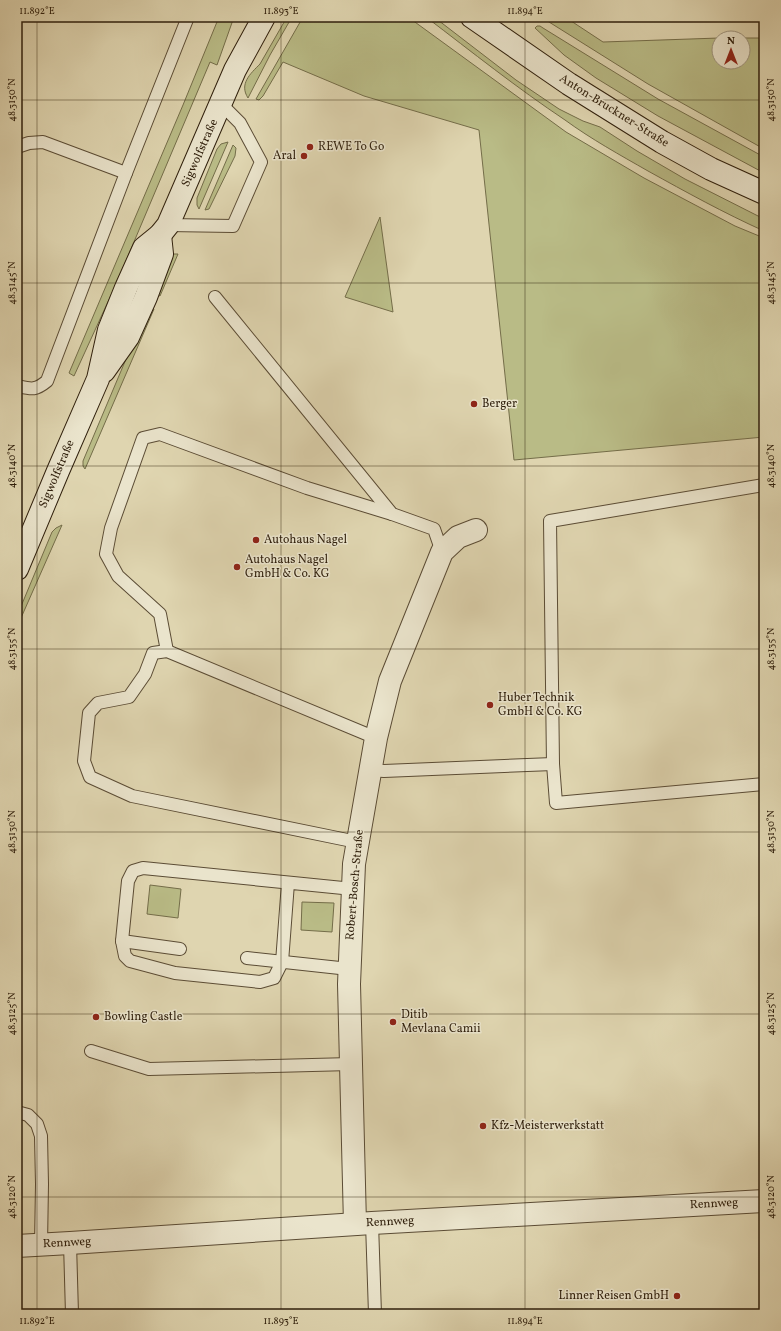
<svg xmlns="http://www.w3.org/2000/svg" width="781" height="1331" font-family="Vollkorn,serif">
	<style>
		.green { fill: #b9bb86; stroke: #746d49 }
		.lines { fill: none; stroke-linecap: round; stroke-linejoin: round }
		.lane-casing { stroke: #5b4c35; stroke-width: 14 }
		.street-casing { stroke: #5b4c35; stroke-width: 24 }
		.secondary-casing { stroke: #2f1f0c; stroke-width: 24 }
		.lane { stroke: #eae4cc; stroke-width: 12 }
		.street { stroke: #eae4cc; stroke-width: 22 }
		.secondary { stroke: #eae4cc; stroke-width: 22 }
		.ticks { fill: none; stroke: #2f1f0c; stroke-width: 1; stroke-opacity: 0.45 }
		.poi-dot { fill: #8f2418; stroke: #eae4cc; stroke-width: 1.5 }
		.labels { text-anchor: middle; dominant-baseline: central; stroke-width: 3; stroke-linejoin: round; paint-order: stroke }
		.street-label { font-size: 12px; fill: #2f1f0c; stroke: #eae4cc }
		.poi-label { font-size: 12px; fill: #2f1f0c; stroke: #eae4cc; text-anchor: start }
		.neatline { fill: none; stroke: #2f1f0c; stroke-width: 1.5 }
		.ticks-label { font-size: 10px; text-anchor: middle; fill: #2f1f0c }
	</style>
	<rect width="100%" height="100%" fill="#dfd5b0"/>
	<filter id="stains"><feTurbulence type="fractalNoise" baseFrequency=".005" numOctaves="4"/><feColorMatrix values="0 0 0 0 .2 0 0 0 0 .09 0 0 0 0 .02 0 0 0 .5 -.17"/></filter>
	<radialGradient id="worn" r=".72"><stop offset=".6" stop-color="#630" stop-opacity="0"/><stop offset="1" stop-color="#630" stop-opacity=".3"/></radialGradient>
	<!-- green -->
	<g class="green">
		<polygon points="219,17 234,17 217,65 210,62 117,282 74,376 69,373 183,105"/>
		<path d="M287 17H292L270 55 248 98C239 84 250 74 260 64Z"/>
		<polygon points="303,17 408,17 566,132 644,178 735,226 764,238 764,437 514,460 479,130 364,96 283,62 263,96 259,100 256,99"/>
		<path d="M426 17H434L516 80 559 109 583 121 600 127 637 151 685 179 764 219V231C724 213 686 192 648 171 620 155 591 139 565 120 517 88 472 52 426 17Z"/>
		<polygon points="541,17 565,17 603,42 719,38 719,62 743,62 743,38 764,38 764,149 648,84"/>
		<polygon points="537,26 540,26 543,28 658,99 764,157 764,173 658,116 596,78 564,55 535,28"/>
		<polygon points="228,142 199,209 197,205 197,198 217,149 221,144"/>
		<polygon points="233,145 236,148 235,156 210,207 209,209 205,210"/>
		<polygon points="380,217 393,312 345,297"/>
		<polygon points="174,254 178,254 160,296 154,293 171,256"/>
		<polygon points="148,307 154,309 85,469 83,466 83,461"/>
		<polygon points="62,525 17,627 17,616 52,532 56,528"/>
		<polygon points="150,885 181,889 178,918 147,914"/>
		<polygon points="302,902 334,903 332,932 301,930"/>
	</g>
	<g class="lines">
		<!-- lane casing -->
		<g class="lane-casing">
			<g id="lane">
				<polyline points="17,147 29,143 43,142 126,173"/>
				<polyline points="168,225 233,226 261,162 240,123 221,104"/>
				<polyline points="215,297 392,514 434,529 442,552"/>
				<path d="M17 386C31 389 35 391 47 381L126 173 188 17"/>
				<polyline points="764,485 550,521 553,764 556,803 764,784"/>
				<polyline points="167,651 160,614 118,576 106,554 111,528 143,438 160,434 307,488 392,514"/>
				<polyline points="370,770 384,771 553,764"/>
				<polyline points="357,842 132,796 90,777 84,761 89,713 98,703 129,697 145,674 153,653 167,651 376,738"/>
				<polyline points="288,883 282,962 274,978 260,982 175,973 130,961 125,956 122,941 128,881 133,871 143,868 353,889"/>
				<polyline points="122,941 180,949"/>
				<polyline points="247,958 349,969"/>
				<polyline points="91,1051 149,1069 351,1064"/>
				<polyline points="17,1112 28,1115 37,1124 41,1136 42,1184 41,1245"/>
				<polyline points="372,1223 375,1314"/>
				<polyline points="70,1243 72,1314"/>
			</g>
		</g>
		<!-- street casing -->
		<g class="street-casing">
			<g id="street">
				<polyline points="355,1224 349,984 354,864 376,738 390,681 442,552 458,537 476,530"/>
				<polyline points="17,1246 70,1243 372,1223 764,1201"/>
			</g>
		</g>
		<!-- secondary casing -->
		<g class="secondary-casing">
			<g id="secondary">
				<polyline points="472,17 569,84 662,142 711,169 764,193"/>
				<polyline points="104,371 128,337 146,297 162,254 160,235"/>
				<polyline points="17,569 58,471 98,379 109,330 126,288 144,248 160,235 168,225 235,70 264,17"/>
			</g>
		</g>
		<!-- lane -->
		<use href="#lane" class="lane"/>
		<!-- street -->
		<use href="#street" class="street"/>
		<!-- secondary -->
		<use href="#secondary" class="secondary"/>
	</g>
	<!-- ticks -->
	<path class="ticks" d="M37 17V1314M281 17V1314M525 17V1314M17 100H764M17 283H764M17 466H764M17 649H764M17 832H764M17 1014H764M17 1197H764"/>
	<!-- markers -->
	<g class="poi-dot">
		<circle cx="310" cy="147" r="4"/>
		<circle cx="304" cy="156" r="4"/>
		<circle cx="474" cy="404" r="4"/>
		<circle cx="256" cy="540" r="4"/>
		<circle cx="237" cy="567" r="4"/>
		<circle cx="490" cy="705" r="4"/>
		<circle cx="96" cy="1017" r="4"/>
		<circle cx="393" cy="1022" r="4"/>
		<circle cx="483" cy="1126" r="4"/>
		<circle cx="677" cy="1296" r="4"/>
	</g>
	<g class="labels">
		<!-- street labels -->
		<g class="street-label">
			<text transform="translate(614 111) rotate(32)">Anton-Bruckner-Straße</text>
			<text transform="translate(200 153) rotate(-66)">Sigwolfstraße</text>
			<text transform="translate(57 474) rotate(-67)">Sigwolfstraße</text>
			<text transform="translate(355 885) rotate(-85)">Robert-Bosch-Straße</text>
			<text transform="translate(714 1204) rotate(-3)">Rennweg</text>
			<text transform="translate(390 1222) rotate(-3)">Rennweg</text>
			<text transform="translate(67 1243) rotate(-3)">Rennweg</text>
		</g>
		<!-- poi labels -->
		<g class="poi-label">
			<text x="318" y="147">REWE To Go</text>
			<text x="296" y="156" text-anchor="end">Aral</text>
			<text x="482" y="404">Berger</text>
			<text x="264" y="540">Autohaus Nagel</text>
			<text x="245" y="560">Autohaus Nagel<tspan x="245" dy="14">GmbH &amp; Co. KG</tspan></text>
			<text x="498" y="698">Huber Technik<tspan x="498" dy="14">GmbH &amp; Co. KG</tspan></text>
			<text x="401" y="1015">Ditib<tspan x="401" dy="14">Mevlana Camii</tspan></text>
			<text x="104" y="1017">Bowling Castle</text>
			<text x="491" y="1126">Kfz-Meisterwerkstatt</text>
			<text x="669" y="1296" text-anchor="end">Linner Reisen GmbH</text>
		</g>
	</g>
	<!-- margin -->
	<rect width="781" height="1331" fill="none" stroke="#dfd5b0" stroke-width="44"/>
	<!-- north arrow -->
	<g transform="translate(731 50)"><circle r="19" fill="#eae4cc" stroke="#9f957f"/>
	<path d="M0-3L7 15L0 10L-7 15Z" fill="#8f2418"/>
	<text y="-6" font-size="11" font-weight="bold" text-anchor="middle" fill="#2f1f0c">N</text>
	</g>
	<rect x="22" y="22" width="737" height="1287" class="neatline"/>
	<g class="ticks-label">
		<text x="37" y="14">11.892°E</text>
		<text x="281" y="14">11.893°E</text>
		<text x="525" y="14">11.894°E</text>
		<text transform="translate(11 100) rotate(-90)" y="4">48.3150°N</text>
		<text transform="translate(770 100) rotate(-90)" y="4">48.3150°N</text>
		<text transform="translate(11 283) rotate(-90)" y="4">48.3145°N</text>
		<text transform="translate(770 283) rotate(-90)" y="4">48.3145°N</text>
		<text transform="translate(11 466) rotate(-90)" y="4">48.3140°N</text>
		<text transform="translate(770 466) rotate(-90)" y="4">48.3140°N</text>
		<text transform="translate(11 649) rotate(-90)" y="4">48.3135°N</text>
		<text transform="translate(770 649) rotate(-90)" y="4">48.3135°N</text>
		<text transform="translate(11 832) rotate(-90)" y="4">48.3130°N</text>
		<text transform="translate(770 832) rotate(-90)" y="4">48.3130°N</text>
		<text transform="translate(11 1014) rotate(-90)" y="4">48.3125°N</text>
		<text transform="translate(770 1014) rotate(-90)" y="4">48.3125°N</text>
		<text transform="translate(11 1197) rotate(-90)" y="4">48.3120°N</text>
		<text transform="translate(770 1197) rotate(-90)" y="4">48.3120°N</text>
		<text x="37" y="1324">11.892°E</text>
		<text x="281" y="1324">11.893°E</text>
		<text x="525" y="1324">11.894°E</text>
	</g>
	<rect width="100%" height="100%" filter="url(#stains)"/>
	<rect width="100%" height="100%" fill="url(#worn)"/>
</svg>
